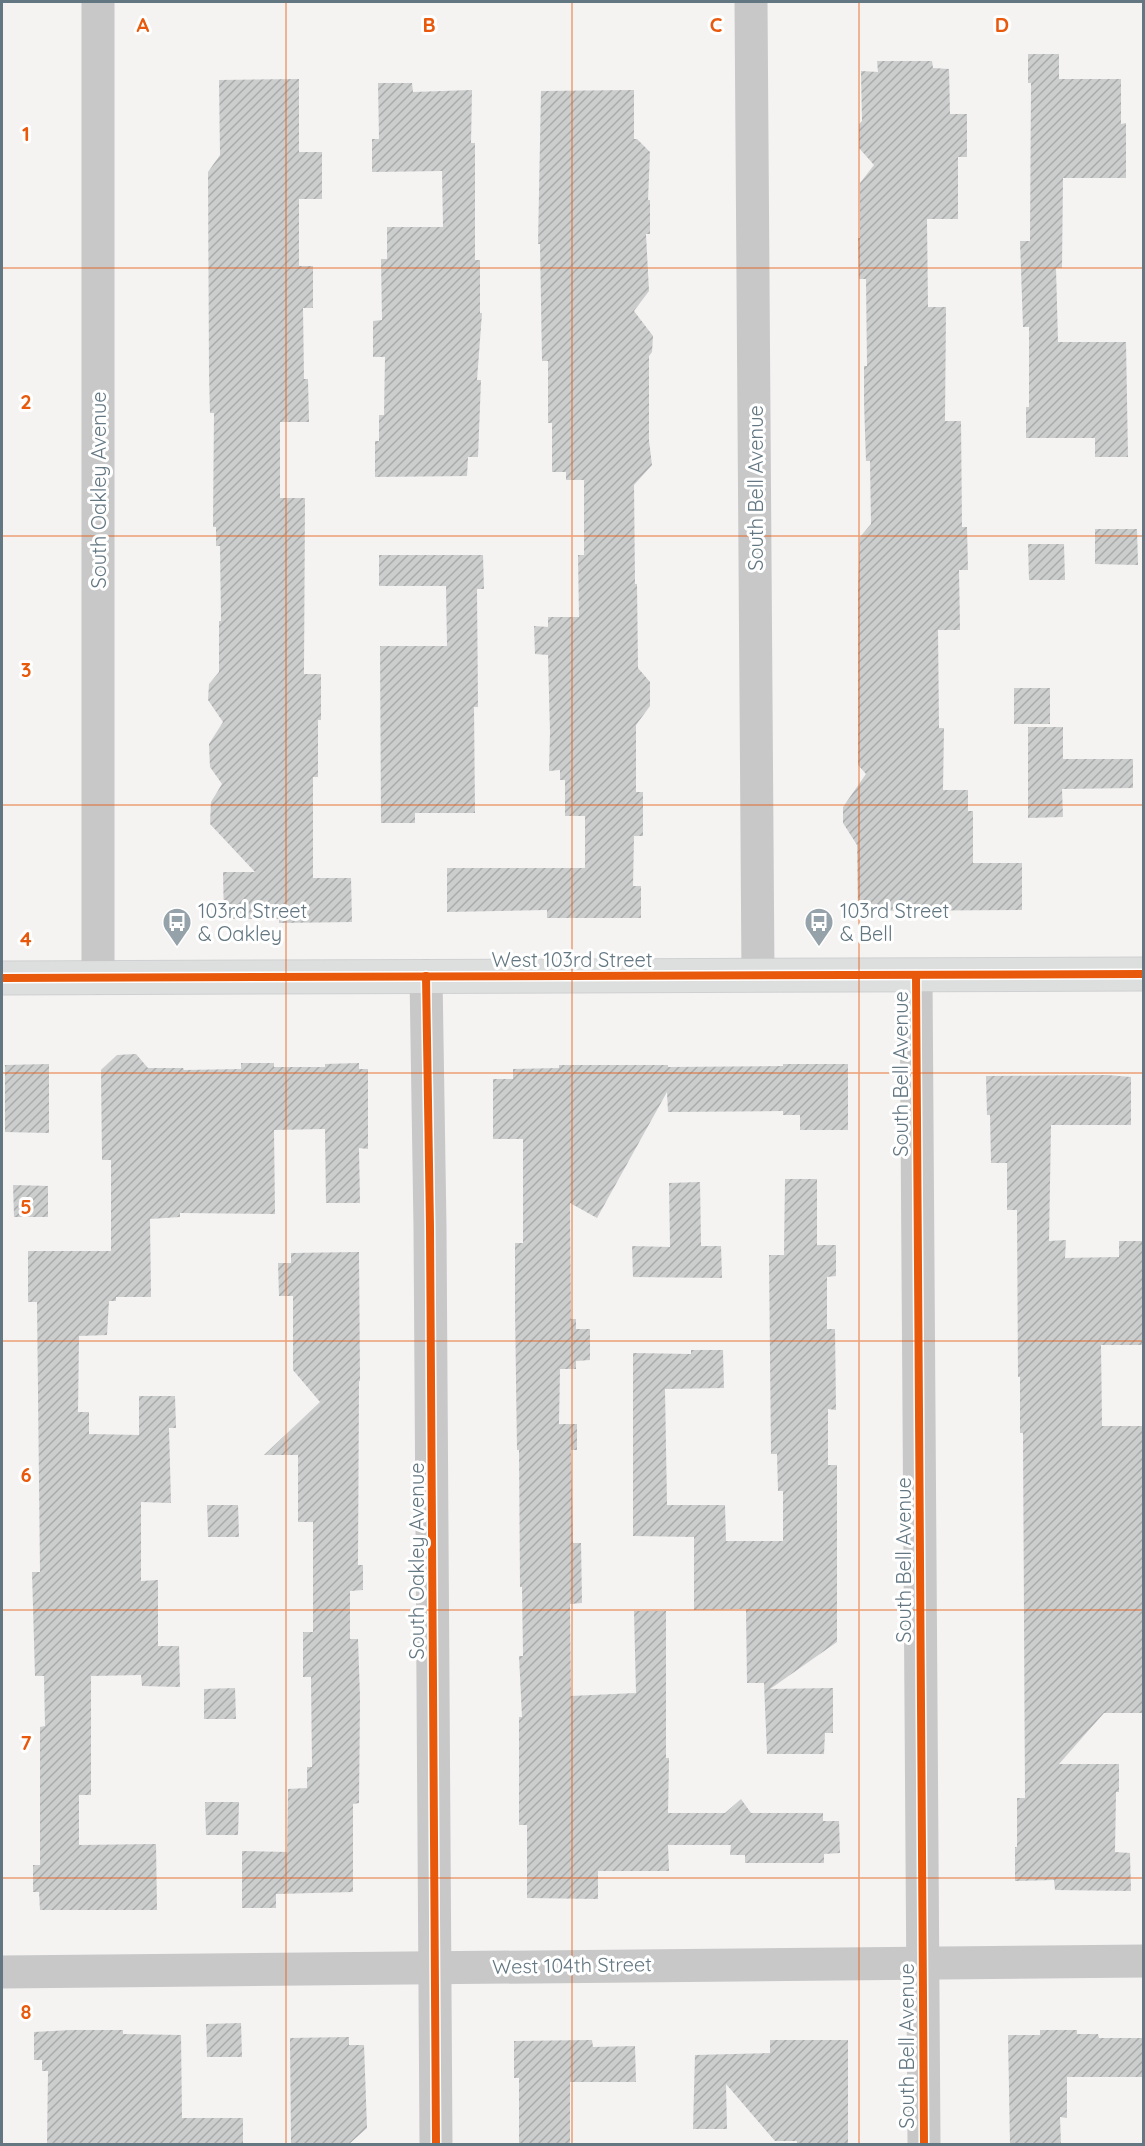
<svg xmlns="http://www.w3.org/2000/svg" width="1145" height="2146" font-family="Quicksand,sans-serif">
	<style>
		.building { fill: url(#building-hatch) }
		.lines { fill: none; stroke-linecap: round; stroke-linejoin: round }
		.secondary-casing { stroke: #cfd0d1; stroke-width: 35 }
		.street { stroke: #c8c8c9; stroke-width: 33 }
		.secondary { stroke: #dddede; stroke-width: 33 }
		.cycleway-casing { stroke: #fff; stroke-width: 11 }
		.cycleway { stroke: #e8590c; stroke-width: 8 }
		.grid { fill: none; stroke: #e8590c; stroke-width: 1.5; stroke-opacity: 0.55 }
		.labels { text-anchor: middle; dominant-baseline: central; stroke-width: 6; stroke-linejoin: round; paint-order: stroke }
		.street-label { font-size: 20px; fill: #637782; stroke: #fff }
		.poi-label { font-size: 20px; fill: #637782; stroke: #fff; text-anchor: start }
		.grid-label { font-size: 20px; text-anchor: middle; font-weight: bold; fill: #e8590c; stroke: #fff; stroke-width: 6; stroke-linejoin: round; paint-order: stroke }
	</style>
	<defs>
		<pattern id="building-hatch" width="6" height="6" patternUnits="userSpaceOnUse" patternTransform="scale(1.5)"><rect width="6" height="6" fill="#cccdcd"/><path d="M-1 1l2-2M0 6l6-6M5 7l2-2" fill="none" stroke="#a9abac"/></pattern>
	</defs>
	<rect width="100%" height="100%" fill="#f4f3f2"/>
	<!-- building -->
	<g class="building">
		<polygon points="1028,54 1059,54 1059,79 1121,79 1121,124 1126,123 1126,178 1063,178 1062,268 1056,268 1058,342 1126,342 1128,457 1095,457 1095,438 1026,438 1026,407 1029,407 1029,327 1023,327 1020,241 1030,241 1031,83 1028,83"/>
		<polygon points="877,61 932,61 933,68 949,69 950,114 967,114 967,157 958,157 958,219 927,219 928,307 946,307 945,421 961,421 962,527 967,527 968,570 959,570 960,630 938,630 939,728 944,728 943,790 968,790 968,811 973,811 973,863 1022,863 1022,910 858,911 857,845 843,823 843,807 866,774 858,765 858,589 860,537 871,524 870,461 866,461 864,402 864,366 867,366 866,279 859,279 858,238 860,238 860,183 874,165 859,148 859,124 862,121 861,71 878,72"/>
		<polygon points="299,79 299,152 322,152 322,199 299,199 299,266 313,266 313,308 303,308 304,379 308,379 309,422 280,422 280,498 305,498 304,674 321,674 321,720 318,720 318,777 313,777 313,878 351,878 352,922 279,923 279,919 224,919 223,872 255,872 210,824 211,802 222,784 210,767 209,744 223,722 208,700 209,684 219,672 219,621 221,621 220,546 216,546 216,527 213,527 214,413 210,413 209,374 208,172 220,155 219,80"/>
		<polygon points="378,83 412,83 413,92 472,90 471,143 475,143 475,260 480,260 480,313 482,313 477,380 481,380 478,457 468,457 467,476 375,477 375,441 379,441 379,415 384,415 385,357 373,357 373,321 382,320 381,259 387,259 387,227 443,227 442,171 372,172 372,139 379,139"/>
		<polygon points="634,90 634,139 637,139 650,152 648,200 650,200 650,234 646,234 649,291 634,311 653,336 652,352 649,356 649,441 652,465 634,485 635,584 637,584 638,668 650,682 650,706 636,725 636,792 643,792 643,836 634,836 633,886 641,886 641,918 547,918 547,910 447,912 447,868 585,868 585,816 565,816 565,780 560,780 560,770 549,771 550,733 548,655 535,654 534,626 548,627 548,617 579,617 578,555 584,555 584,480 566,480 566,472 552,472 552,423 548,423 548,361 542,361 540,244 538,244 541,91"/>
		<polygon points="1095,529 1137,529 1138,565 1095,564"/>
		<polygon points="1028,544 1064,544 1065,580 1029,580"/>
		<polygon points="379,555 483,555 484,589 477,589 478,707 474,707 475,813 415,813 415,823 381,823 380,646 447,646 446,586 379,586"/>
		<rect x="1014" y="688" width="36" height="36"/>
		<polygon points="1028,727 1063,727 1063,759 1133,759 1133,788 1062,789 1063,817 1028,818"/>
		<polygon points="136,1054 148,1068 183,1068 184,1070 241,1069 241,1063 274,1063 274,1067 325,1067 325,1064 359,1063 359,1069 368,1069 368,1149 359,1148 360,1203 326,1203 325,1129 274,1130 275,1214 180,1213 180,1217 150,1219 151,1297 116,1297 116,1301 109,1301 107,1335 79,1336 78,1412 89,1412 89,1434 139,1435 139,1396 175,1396 176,1428 169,1428 171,1503 141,1502 141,1581 158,1580 158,1646 179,1646 180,1687 142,1686 141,1675 91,1676 91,1795 79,1795 79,1845 156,1844 157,1910 40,1910 39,1892 33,1892 33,1865 40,1865 40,1727 45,1726 44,1676 35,1676 32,1572 40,1572 37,1302 28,1302 28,1251 111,1251 111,1160 102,1160 101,1070 117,1055"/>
		<polygon points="49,1064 49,1133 5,1132 5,1065"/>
		<polygon points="783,1064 848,1064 848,1130 800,1130 800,1115 783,1115 783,1111 668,1112 667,1092 597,1218 570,1203 571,1319 576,1319 576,1329 590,1329 590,1360 576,1361 576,1369 560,1369 559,1424 577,1424 577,1450 571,1450 573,1543 581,1543 582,1603 570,1604 571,1696 636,1693 634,1611 666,1611 666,1758 669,1758 668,1813 725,1813 741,1799 751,1813 823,1813 823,1821 839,1821 840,1853 824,1854 824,1863 745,1863 745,1855 730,1855 731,1845 668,1845 669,1871 598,1871 598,1899 527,1898 527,1825 519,1825 519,1717 522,1717 519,1656 523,1656 522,1587 520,1587 519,1450 517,1450 515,1309 515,1243 523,1243 523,1139 493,1139 493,1079 513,1079 513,1069 559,1068 559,1065 668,1065 668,1067 783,1066"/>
		<polygon points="1107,1075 1131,1077 1131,1125 1051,1125 1049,1241 1066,1240 1065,1258 1119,1257 1119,1241 1143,1241 1143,1345 1101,1345 1102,1426 1143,1426 1143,1713 1104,1713 1059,1764 1119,1764 1119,1792 1116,1792 1115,1852 1130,1853 1131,1891 1055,1890 1054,1880 1015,1881 1015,1847 1017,1847 1017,1798 1025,1798 1023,1433 1020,1433 1020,1377 1018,1377 1017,1210 1007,1210 1007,1163 991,1163 990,1115 987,1115 986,1076"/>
		<polygon points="785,1179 817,1179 817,1245 836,1245 836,1276 827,1277 827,1329 835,1329 836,1410 828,1409 828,1465 837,1465 837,1642 770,1689 833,1688 833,1733 825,1733 824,1754 767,1754 764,1683 747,1683 746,1609 694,1610 694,1537 633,1536 633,1353 691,1354 691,1350 723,1350 724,1388 665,1389 667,1505 725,1505 726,1541 783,1541 783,1491 778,1491 777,1454 771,1454 769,1255 784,1255"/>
		<polygon points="700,1182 701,1246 721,1246 722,1278 633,1277 632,1246 670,1247 669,1183"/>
		<polygon points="13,1185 48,1186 48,1217 14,1217"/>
		<polygon points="359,1252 360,1381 359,1381 358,1565 363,1565 363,1590 350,1591 350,1639 358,1639 360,1698 359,1803 353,1804 353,1892 276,1894 276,1908 242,1908 242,1851 287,1852 288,1789 307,1788 307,1767 312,1767 311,1677 303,1677 303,1632 313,1632 313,1522 298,1522 298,1455 264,1455 320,1402 293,1370 293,1296 279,1296 278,1263 291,1263 291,1253"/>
		<polygon points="207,1505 238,1505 239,1537 208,1537"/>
		<polygon points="235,1688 236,1719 204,1719 204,1689"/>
		<polygon points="205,1802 239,1802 238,1835 206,1835"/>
		<polygon points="241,2023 242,2057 207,2057 206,2024"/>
		<polygon points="71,2030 123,2030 123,2034 181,2035 182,2118 243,2118 243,2145 47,2145 48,2071 42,2071 42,2060 34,2060 34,2032"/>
		<polygon points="1040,2030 1077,2030 1077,2034 1098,2034 1099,2038 1143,2038 1143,2077 1067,2077 1067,2118 1060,2117 1061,2145 1010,2145 1008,2035 1040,2035"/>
		<polygon points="349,2037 349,2045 364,2045 367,2128 348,2145 291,2145 290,2038"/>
		<polygon points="592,2040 593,2047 635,2046 636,2082 570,2082 570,2145 519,2145 519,2078 514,2078 514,2041"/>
		<polygon points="770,2040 848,2040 848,2145 797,2145 797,2141 775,2141 726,2084 727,2129 693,2129 695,2055 770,2053"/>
	</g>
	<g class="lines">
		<!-- secondary casing -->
		<g class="secondary-casing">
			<polyline id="secondary" points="2,978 1144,974"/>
		</g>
		<!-- street -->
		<g class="street">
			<polyline points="98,2 98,978"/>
			<polyline points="751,2 758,975"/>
			<polyline points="916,975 924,2144"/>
			<polyline points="426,976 430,1227 436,2144"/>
			<polyline points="2,1972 1144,1961"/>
		</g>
		<!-- secondary -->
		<use href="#secondary" class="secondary"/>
		<!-- cycleway casing -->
		<g class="cycleway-casing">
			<g id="cycleway">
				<polyline points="916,975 924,2144"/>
				<polyline points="426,976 430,1227 436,2144"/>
				<polyline points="2,978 1144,974"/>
			</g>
		</g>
		<!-- cycleway -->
		<use href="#cycleway" class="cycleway"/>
	</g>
	<!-- grid -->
	<path class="grid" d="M286 2V2144M572 2V2144M859 2V2144M2 268H1144M2 536H1144M2 805H1144M2 1073H1144M2 1341H1144M2 1610H1144M2 1878H1144"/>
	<!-- icons -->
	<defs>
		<g id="bus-pin" transform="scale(1.5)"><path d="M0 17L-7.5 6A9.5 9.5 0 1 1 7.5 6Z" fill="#96a2a9" stroke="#fff"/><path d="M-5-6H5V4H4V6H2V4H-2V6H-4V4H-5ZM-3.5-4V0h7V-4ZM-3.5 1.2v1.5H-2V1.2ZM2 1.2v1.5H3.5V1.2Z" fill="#fff"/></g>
	</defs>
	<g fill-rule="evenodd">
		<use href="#bus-pin" x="177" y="922"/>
		<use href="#bus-pin" x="819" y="922"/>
	</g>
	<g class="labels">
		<!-- street labels -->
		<g class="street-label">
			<text transform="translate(755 488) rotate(-90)">South Bell Avenue</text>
			<text transform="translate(98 490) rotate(-90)">South Oakley Avenue</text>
			<text x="572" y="959">West 103rd Street</text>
			<text transform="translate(900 1074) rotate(-90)">South Bell Avenue</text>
			<text transform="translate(903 1560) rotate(-90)">South Bell Avenue</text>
			<text transform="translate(416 1561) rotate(-90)">South Oakley Avenue</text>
			<text transform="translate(572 1965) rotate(-1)">West 104th Street</text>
			<text transform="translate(906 2046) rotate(-90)">South Bell Avenue</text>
		</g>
		<!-- poi labels -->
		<g class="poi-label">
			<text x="198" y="910">103rd Street<tspan x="198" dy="23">&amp; Oakley</tspan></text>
			<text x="840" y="910">103rd Street<tspan x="840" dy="23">&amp; Bell</tspan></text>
		</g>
	</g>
	<g class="grid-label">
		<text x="143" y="32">A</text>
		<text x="429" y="32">B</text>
		<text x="716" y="32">C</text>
		<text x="1002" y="32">D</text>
		<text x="26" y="141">1</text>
		<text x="26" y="409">2</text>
		<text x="26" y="677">3</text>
		<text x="26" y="946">4</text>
		<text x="26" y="1214">5</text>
		<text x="26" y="1482">6</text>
		<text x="26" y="1750">7</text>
		<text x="26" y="2019">8</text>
	</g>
	<!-- border -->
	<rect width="1145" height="2146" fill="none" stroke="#637782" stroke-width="6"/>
</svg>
